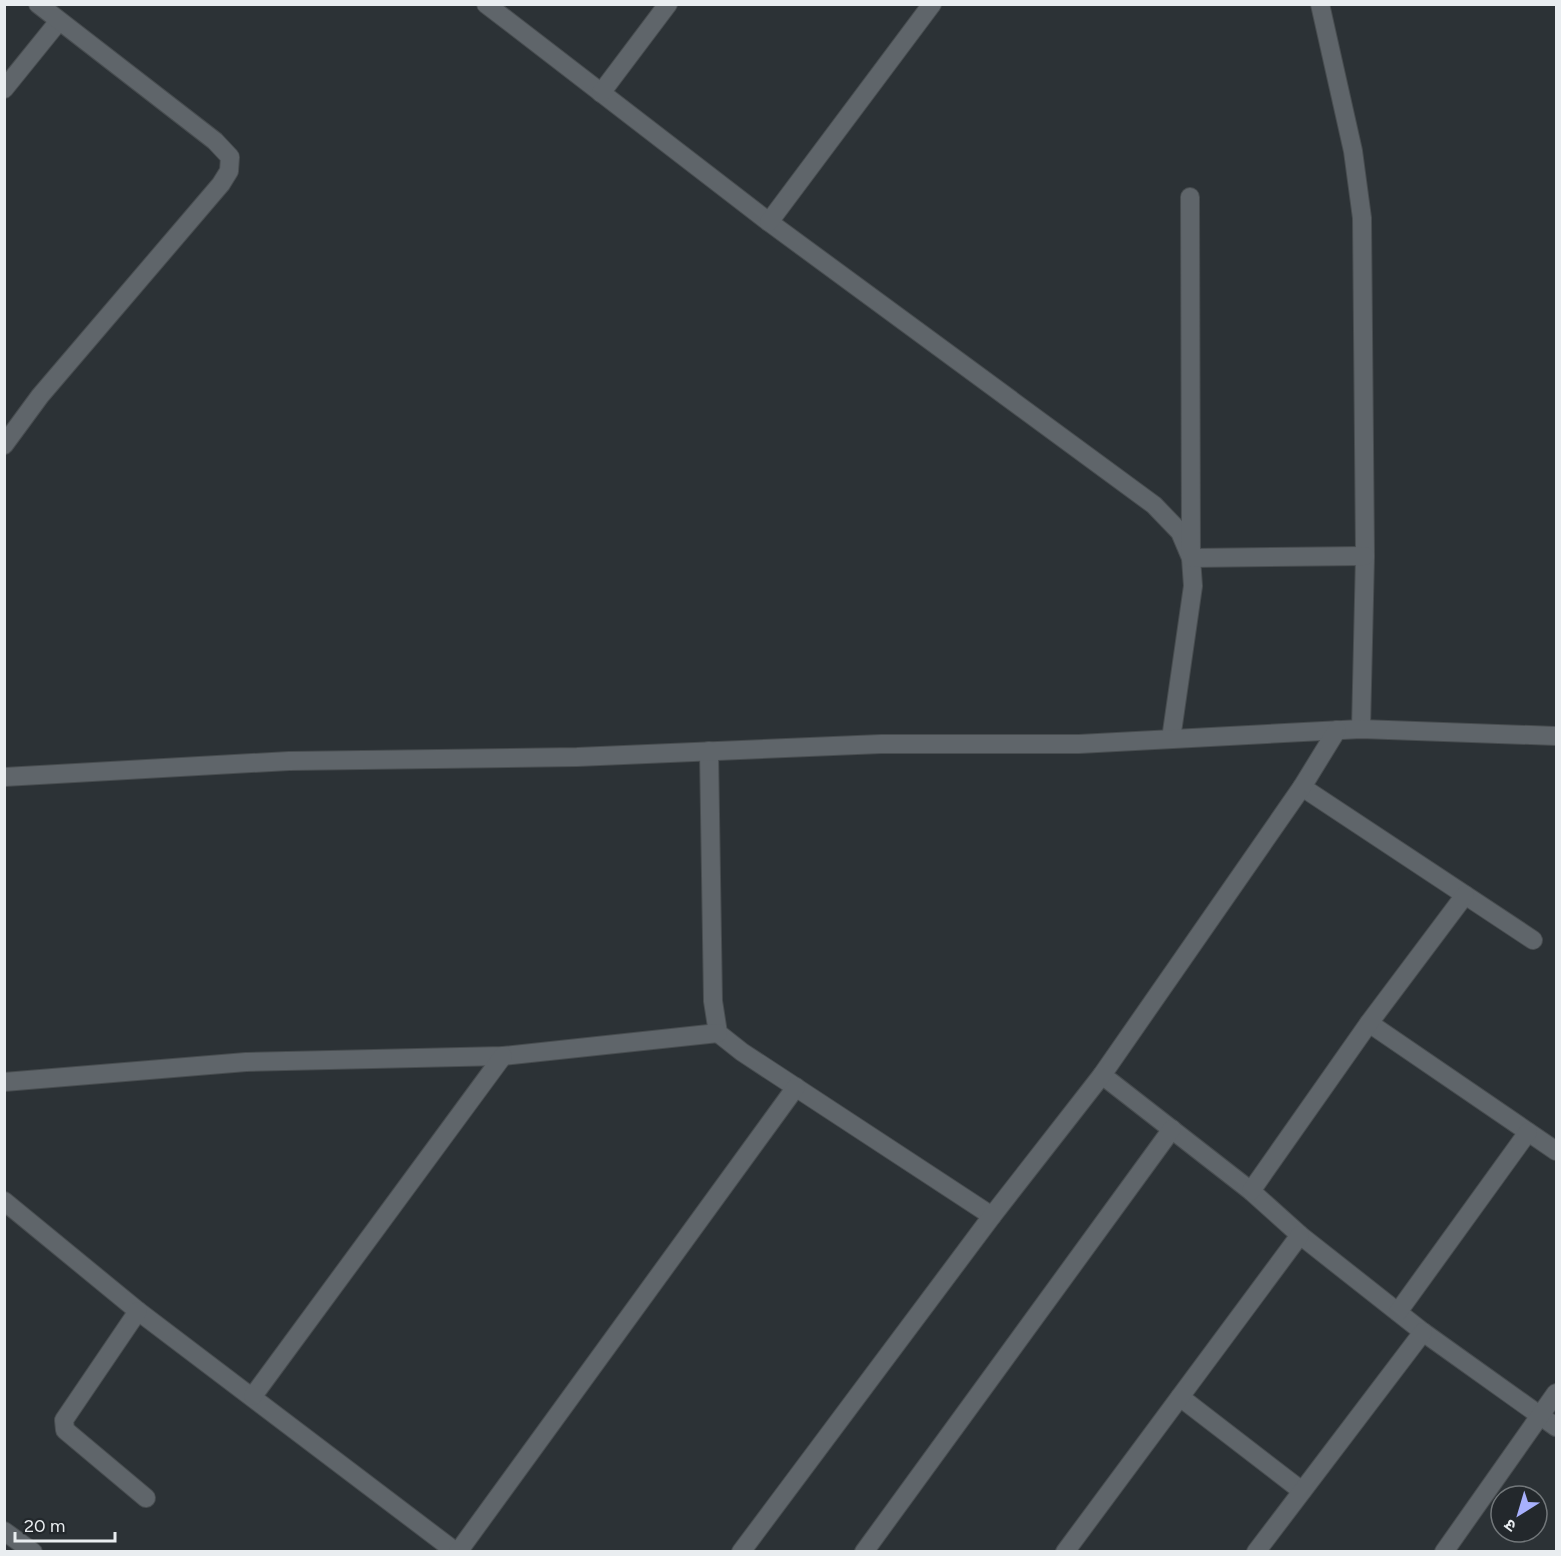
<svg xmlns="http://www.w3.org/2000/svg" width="1561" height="1556" font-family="Figtree,'Noto Sans Devanagari',sans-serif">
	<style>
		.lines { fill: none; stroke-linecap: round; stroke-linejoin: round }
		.minor-casing { stroke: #484d50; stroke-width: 20 }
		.minor { stroke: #5f656a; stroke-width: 18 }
	</style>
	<rect width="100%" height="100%" fill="#2c3236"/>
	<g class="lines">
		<!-- minor casing -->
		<g class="minor-casing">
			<g id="minor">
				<polyline points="486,4 769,222 1154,505 1180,532 1191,558 1193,586 1171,739"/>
				<polyline points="1320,4 1353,151 1362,218 1365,556 1361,729"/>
				<polyline points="4,89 59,21"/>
				<polyline points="601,93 668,4"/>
				<polyline points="1190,197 1191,558 1365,556"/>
				<polyline points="769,222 932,4"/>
				<polyline points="4,445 40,396 221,184 229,171 230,157 215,141 38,4"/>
				<polyline points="709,751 713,1001 718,1033 742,1052 992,1216"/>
				<polyline points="4,777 289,761 577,757 881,744 1079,744 1361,729 1556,736"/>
				<polyline points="1302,787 1533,940"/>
				<polyline points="1369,1023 1556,1151"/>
				<polyline points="1102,1075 1251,1191 1300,1235 1423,1332 1556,1427"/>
				<polyline points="4,1082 246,1062 503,1056 718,1033"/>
				<polyline points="1251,1191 1369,1023 1465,895"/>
				<polyline points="4,1201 138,1311 456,1552"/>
				<polyline points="138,1311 64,1420 65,1430 146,1498"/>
				<polyline points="1398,1312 1528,1132"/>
				<polyline points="253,1396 503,1056"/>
				<polyline points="1180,1397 1302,1491"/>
				<polyline points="4,1531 33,1552"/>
				<polyline points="458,1552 796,1087"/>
				<polyline points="741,1552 992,1216 1102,1075 1302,787 1337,730"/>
				<polyline points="864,1552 1172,1129"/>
				<polyline points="1065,1552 1300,1235"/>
				<polyline points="1256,1552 1423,1332"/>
				<polyline points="1444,1552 1556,1393"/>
			</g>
		</g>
		<!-- minor -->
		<use href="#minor" class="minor"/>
	</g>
	<!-- border -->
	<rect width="1561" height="1556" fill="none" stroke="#e9edf0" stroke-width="12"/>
	<!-- north arrow -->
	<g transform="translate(1519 1514) rotate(217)"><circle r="28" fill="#23282c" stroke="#72777a" stroke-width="1.5"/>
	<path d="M0-4.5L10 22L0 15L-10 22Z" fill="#a7b0fc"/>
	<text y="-9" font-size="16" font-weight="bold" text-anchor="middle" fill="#e9edf0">उ</text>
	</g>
	<!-- scale -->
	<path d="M15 1532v9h100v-9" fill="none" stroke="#e9edf0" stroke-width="3"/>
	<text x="24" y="1532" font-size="18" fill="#e9edf0" stroke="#23282c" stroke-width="4.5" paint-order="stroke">20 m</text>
</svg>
